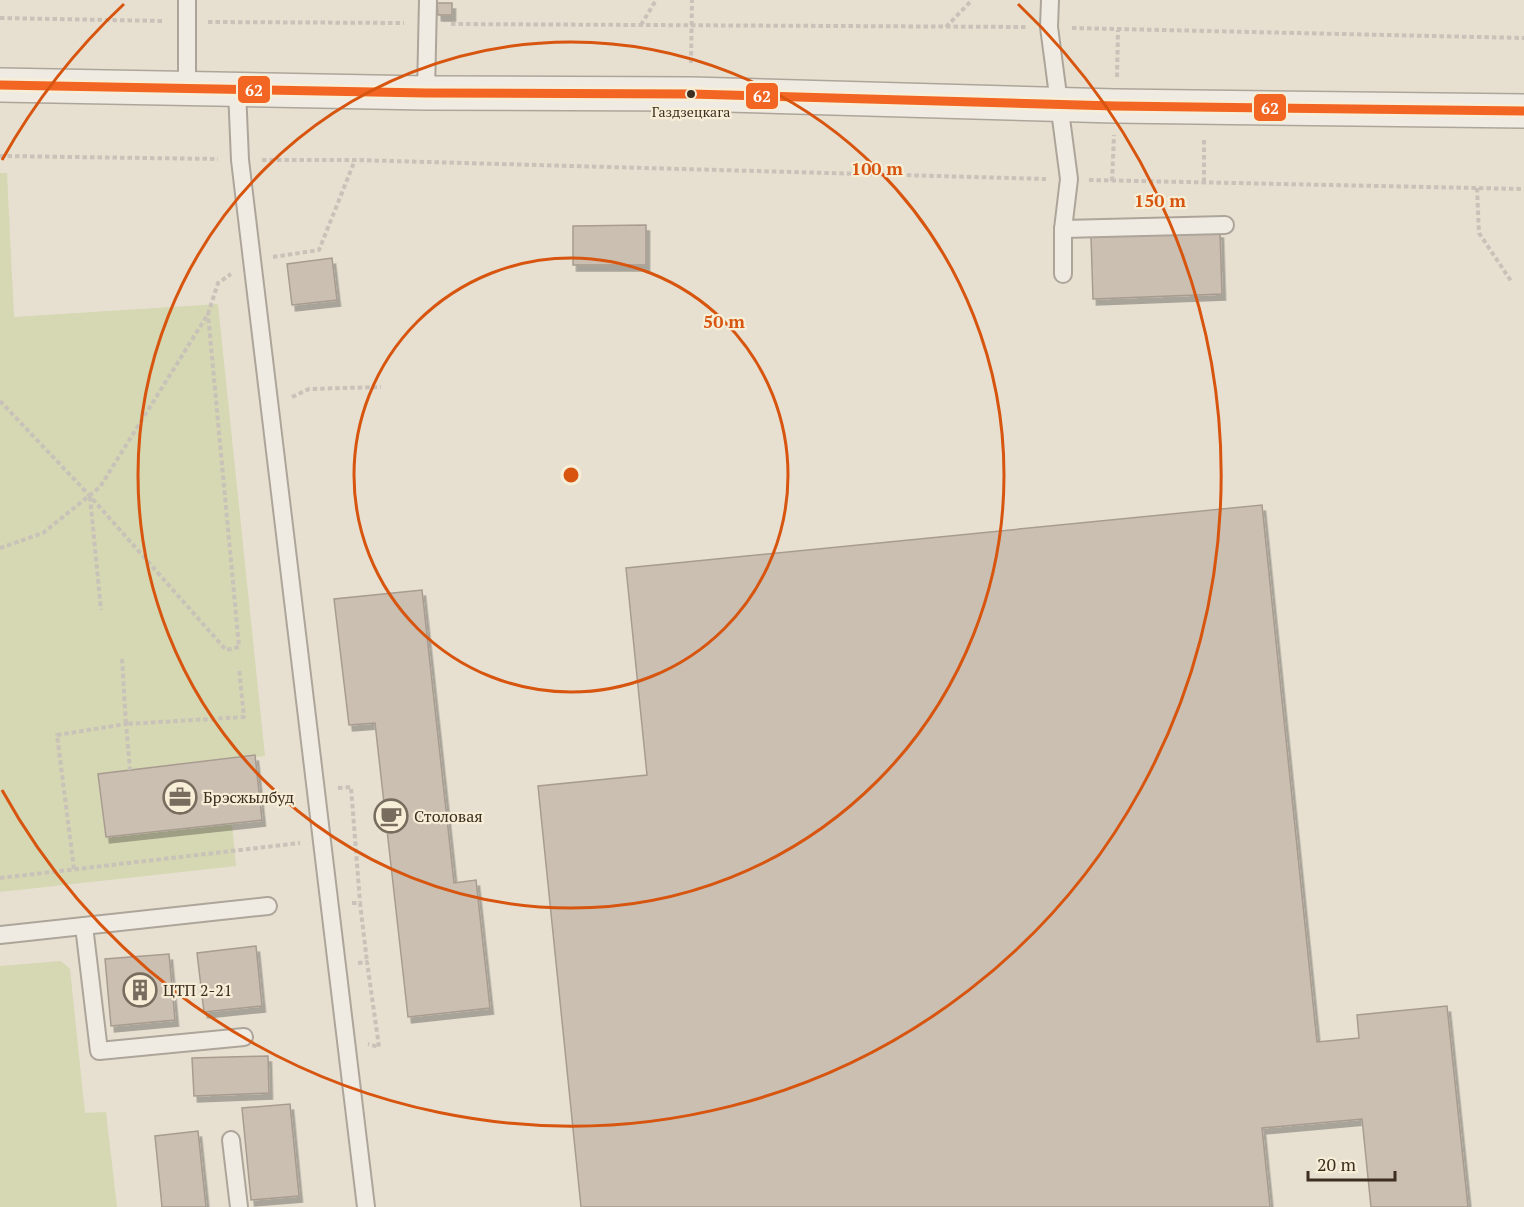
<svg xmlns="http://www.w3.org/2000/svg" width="1524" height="1207" font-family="'PT Serif',serif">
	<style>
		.green { fill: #d6d7b3 }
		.building { fill: #cbbfb2; stroke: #a89c90; stroke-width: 1.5; filter: url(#shadow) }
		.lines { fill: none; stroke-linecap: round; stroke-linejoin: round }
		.lane-casing { stroke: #ada599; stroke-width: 20 }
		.street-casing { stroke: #ada599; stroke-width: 36 }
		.path { stroke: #c8c2b9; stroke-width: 4; stroke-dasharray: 4.5 3; stroke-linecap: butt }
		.lane { stroke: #efebe3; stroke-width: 16 }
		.street { stroke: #efebe3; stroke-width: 33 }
		.bus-1-casing { stroke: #f7eed8; stroke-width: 14 }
		.bus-1 { stroke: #f26522; stroke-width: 9 }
		.ring { fill: none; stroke: #d7550e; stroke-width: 3 }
		.bus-dot { fill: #3d2e20; stroke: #f7eed8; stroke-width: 2 }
		.labels { text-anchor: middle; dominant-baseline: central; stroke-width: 4.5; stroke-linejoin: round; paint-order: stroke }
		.bus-label { font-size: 14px; fill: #3d2e20; stroke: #f7eed8 }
		.poi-label { font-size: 16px; fill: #3d2e20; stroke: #f7eed8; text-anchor: start }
		.centre { fill: #d7550e; stroke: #f7eed8; stroke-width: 3 }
		.ring-label { font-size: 18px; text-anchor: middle; font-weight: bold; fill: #d7550e; stroke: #f7eed8; stroke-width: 4.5; stroke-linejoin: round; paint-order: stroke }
		.line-badge { stroke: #f7eed8; stroke-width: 2 }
		.badge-label { font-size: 16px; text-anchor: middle; font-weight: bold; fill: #fff }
	</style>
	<defs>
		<filter id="shadow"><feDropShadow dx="3.5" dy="6" stdDeviation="0" flood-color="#0004"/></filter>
	</defs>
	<rect width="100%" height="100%" fill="#e7e0d1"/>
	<!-- green -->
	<g class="green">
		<polygon points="0,173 7,173 14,317 218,304 265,756 98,774 106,837 232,824 236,866 0,892"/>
		<polygon points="61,961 70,969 85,1113 106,1112 117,1207 0,1207 0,966"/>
	</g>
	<!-- building -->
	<g class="building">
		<polygon points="437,3 452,3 452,15 438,15"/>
		<polygon points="646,225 646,265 573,265 573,226"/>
		<polygon points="1220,232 1222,294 1093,299 1091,237"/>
		<polygon points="332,258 337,300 292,305 287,264"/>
		<polygon points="1262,505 1317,1042 1359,1038 1357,1015 1447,1006 1468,1207 1371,1207 1362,1119 1262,1128 1270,1207 581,1207 538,786 647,775 626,568"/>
		<polygon points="422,590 454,883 476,880 490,1008 408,1017 375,723 349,725 334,599"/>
		<polygon points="255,755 262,820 106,837 98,774"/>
		<polygon points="256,946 262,1006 204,1012 197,953"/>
		<polygon points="169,954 175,1020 111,1026 105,959"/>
		<polygon points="268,1056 269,1093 194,1096 192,1058"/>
		<polygon points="290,1104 299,1196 251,1200 242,1108"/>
		<polygon points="198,1131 206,1207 162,1207 155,1136"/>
	</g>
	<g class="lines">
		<!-- lane casing -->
		<g class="lane-casing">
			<g id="lane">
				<polyline points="187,0 187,88"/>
				<polyline points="1050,0 1049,27 1069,179 1063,229 1063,274"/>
				<polyline points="237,90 240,160 252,260 366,1207"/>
				<polyline points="426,93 428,0"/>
				<polyline points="1063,229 1225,225"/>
				<polyline points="84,926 99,1051 244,1037"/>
				<polyline points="0,935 268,906"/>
				<polyline points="231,1140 239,1207"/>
			</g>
		</g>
		<!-- street casing -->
		<g class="street-casing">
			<polyline id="street" points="0,85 426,93 691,94 1115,106 1524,111"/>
		</g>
		<!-- path -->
		<g class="path">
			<polyline points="0,18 164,21"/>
			<polyline points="208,22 404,23"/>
			<polyline points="451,24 1028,27"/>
			<polyline points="641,25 656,0"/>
			<polyline points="946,27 972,0"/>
			<polyline points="1072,28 1524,38"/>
			<polyline points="691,63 692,0"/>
			<polyline points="1117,77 1118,30"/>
			<polyline points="0,156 218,159"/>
			<polyline points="262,160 355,160 1046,179"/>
			<polyline points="1089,180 1524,189"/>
			<polyline points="1112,181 1114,135"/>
			<polyline points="1204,182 1204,138"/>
			<polyline points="1477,188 1479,233 1511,281"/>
			<polyline points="273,257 319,250 355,160"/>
			<polyline points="292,397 309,389 381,387"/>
			<polyline points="0,401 90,496 226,650 239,647 208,314"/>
			<polyline points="90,497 101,610"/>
			<polyline points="0,548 43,533 100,487 208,314 218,283 231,274"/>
			<polyline points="122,659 126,724 244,717 239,668"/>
			<polyline points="338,788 351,787 360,902"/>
			<polyline points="74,869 57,735 126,724 130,770"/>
			<polyline points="0,878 300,843"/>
			<polyline points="352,903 360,903 367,962"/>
			<polyline points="358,963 367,962 379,1047 368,1044"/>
		</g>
		<!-- lane -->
		<use href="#lane" class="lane"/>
		<!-- street -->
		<use href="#street" class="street"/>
		<!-- bus-1 casing -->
		<g class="bus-1-casing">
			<polyline id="bus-1" points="0,85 426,93 691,94 1115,106 1524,111"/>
		</g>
		<!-- bus-1 -->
		<use href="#bus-1" class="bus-1"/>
	</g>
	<!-- distance rings -->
	<g class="ring">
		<circle cx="571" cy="475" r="217"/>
		<circle cx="571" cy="475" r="433"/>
		<path d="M2 160A650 650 0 0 1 124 4M1018 4A650 650 0 1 1 2 790"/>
	</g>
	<!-- icons -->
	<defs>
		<g id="office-ring" transform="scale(1.725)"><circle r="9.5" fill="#f7eed8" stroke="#786c5e" stroke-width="1.5"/><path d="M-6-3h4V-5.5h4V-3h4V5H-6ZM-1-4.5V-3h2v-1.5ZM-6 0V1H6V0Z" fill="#786c5e"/></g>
		<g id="cafe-ring" transform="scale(1.725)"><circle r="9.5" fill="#f7eed8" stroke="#786c5e" stroke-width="1.5"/><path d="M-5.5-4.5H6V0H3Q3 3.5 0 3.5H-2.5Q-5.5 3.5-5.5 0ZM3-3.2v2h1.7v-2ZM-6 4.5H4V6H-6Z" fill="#786c5e"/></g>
		<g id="building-ring" transform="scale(1.725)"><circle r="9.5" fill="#f7eed8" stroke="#786c5e" stroke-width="1.5"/><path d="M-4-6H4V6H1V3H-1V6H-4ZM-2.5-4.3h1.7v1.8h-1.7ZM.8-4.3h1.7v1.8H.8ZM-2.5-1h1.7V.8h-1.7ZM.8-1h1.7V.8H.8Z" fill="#786c5e"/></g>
	</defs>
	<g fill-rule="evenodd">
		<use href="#office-ring" x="180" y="797"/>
		<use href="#cafe-ring" x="391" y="816"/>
		<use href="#building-ring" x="140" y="990"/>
	</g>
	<!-- markers -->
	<circle class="bus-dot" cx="691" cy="94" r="5"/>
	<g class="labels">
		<!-- bus labels -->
		<g class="bus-label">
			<text x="691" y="111">Газдзецкага</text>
		</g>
		<!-- poi labels -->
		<g class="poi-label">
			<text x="203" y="797">Брэсжылбуд</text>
			<text x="414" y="816">Столовая</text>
			<text x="163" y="990">ЦТП 2-21</text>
		</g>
	</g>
	<circle cx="571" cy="475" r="9" class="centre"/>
	<g class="ring-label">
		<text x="877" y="175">100 m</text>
		<text x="1160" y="207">150 m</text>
		<text x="724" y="328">50 m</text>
	</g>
	<g class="line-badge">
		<rect x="237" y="75" width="34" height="29" rx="6" fill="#f26522"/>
		<rect x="745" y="82" width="34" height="28" rx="6" fill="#f26522"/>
		<rect x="1253" y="93" width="34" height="29" rx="6" fill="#f26522"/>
	</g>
	<g class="badge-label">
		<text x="254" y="96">62</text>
		<text x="762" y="102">62</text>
		<text x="1270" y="114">62</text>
	</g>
	<!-- scale -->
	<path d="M1308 1171v9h87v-9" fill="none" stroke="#3d2e20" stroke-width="3"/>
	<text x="1317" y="1171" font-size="18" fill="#3d2e20" stroke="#f7eed8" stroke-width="4.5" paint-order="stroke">20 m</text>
</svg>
